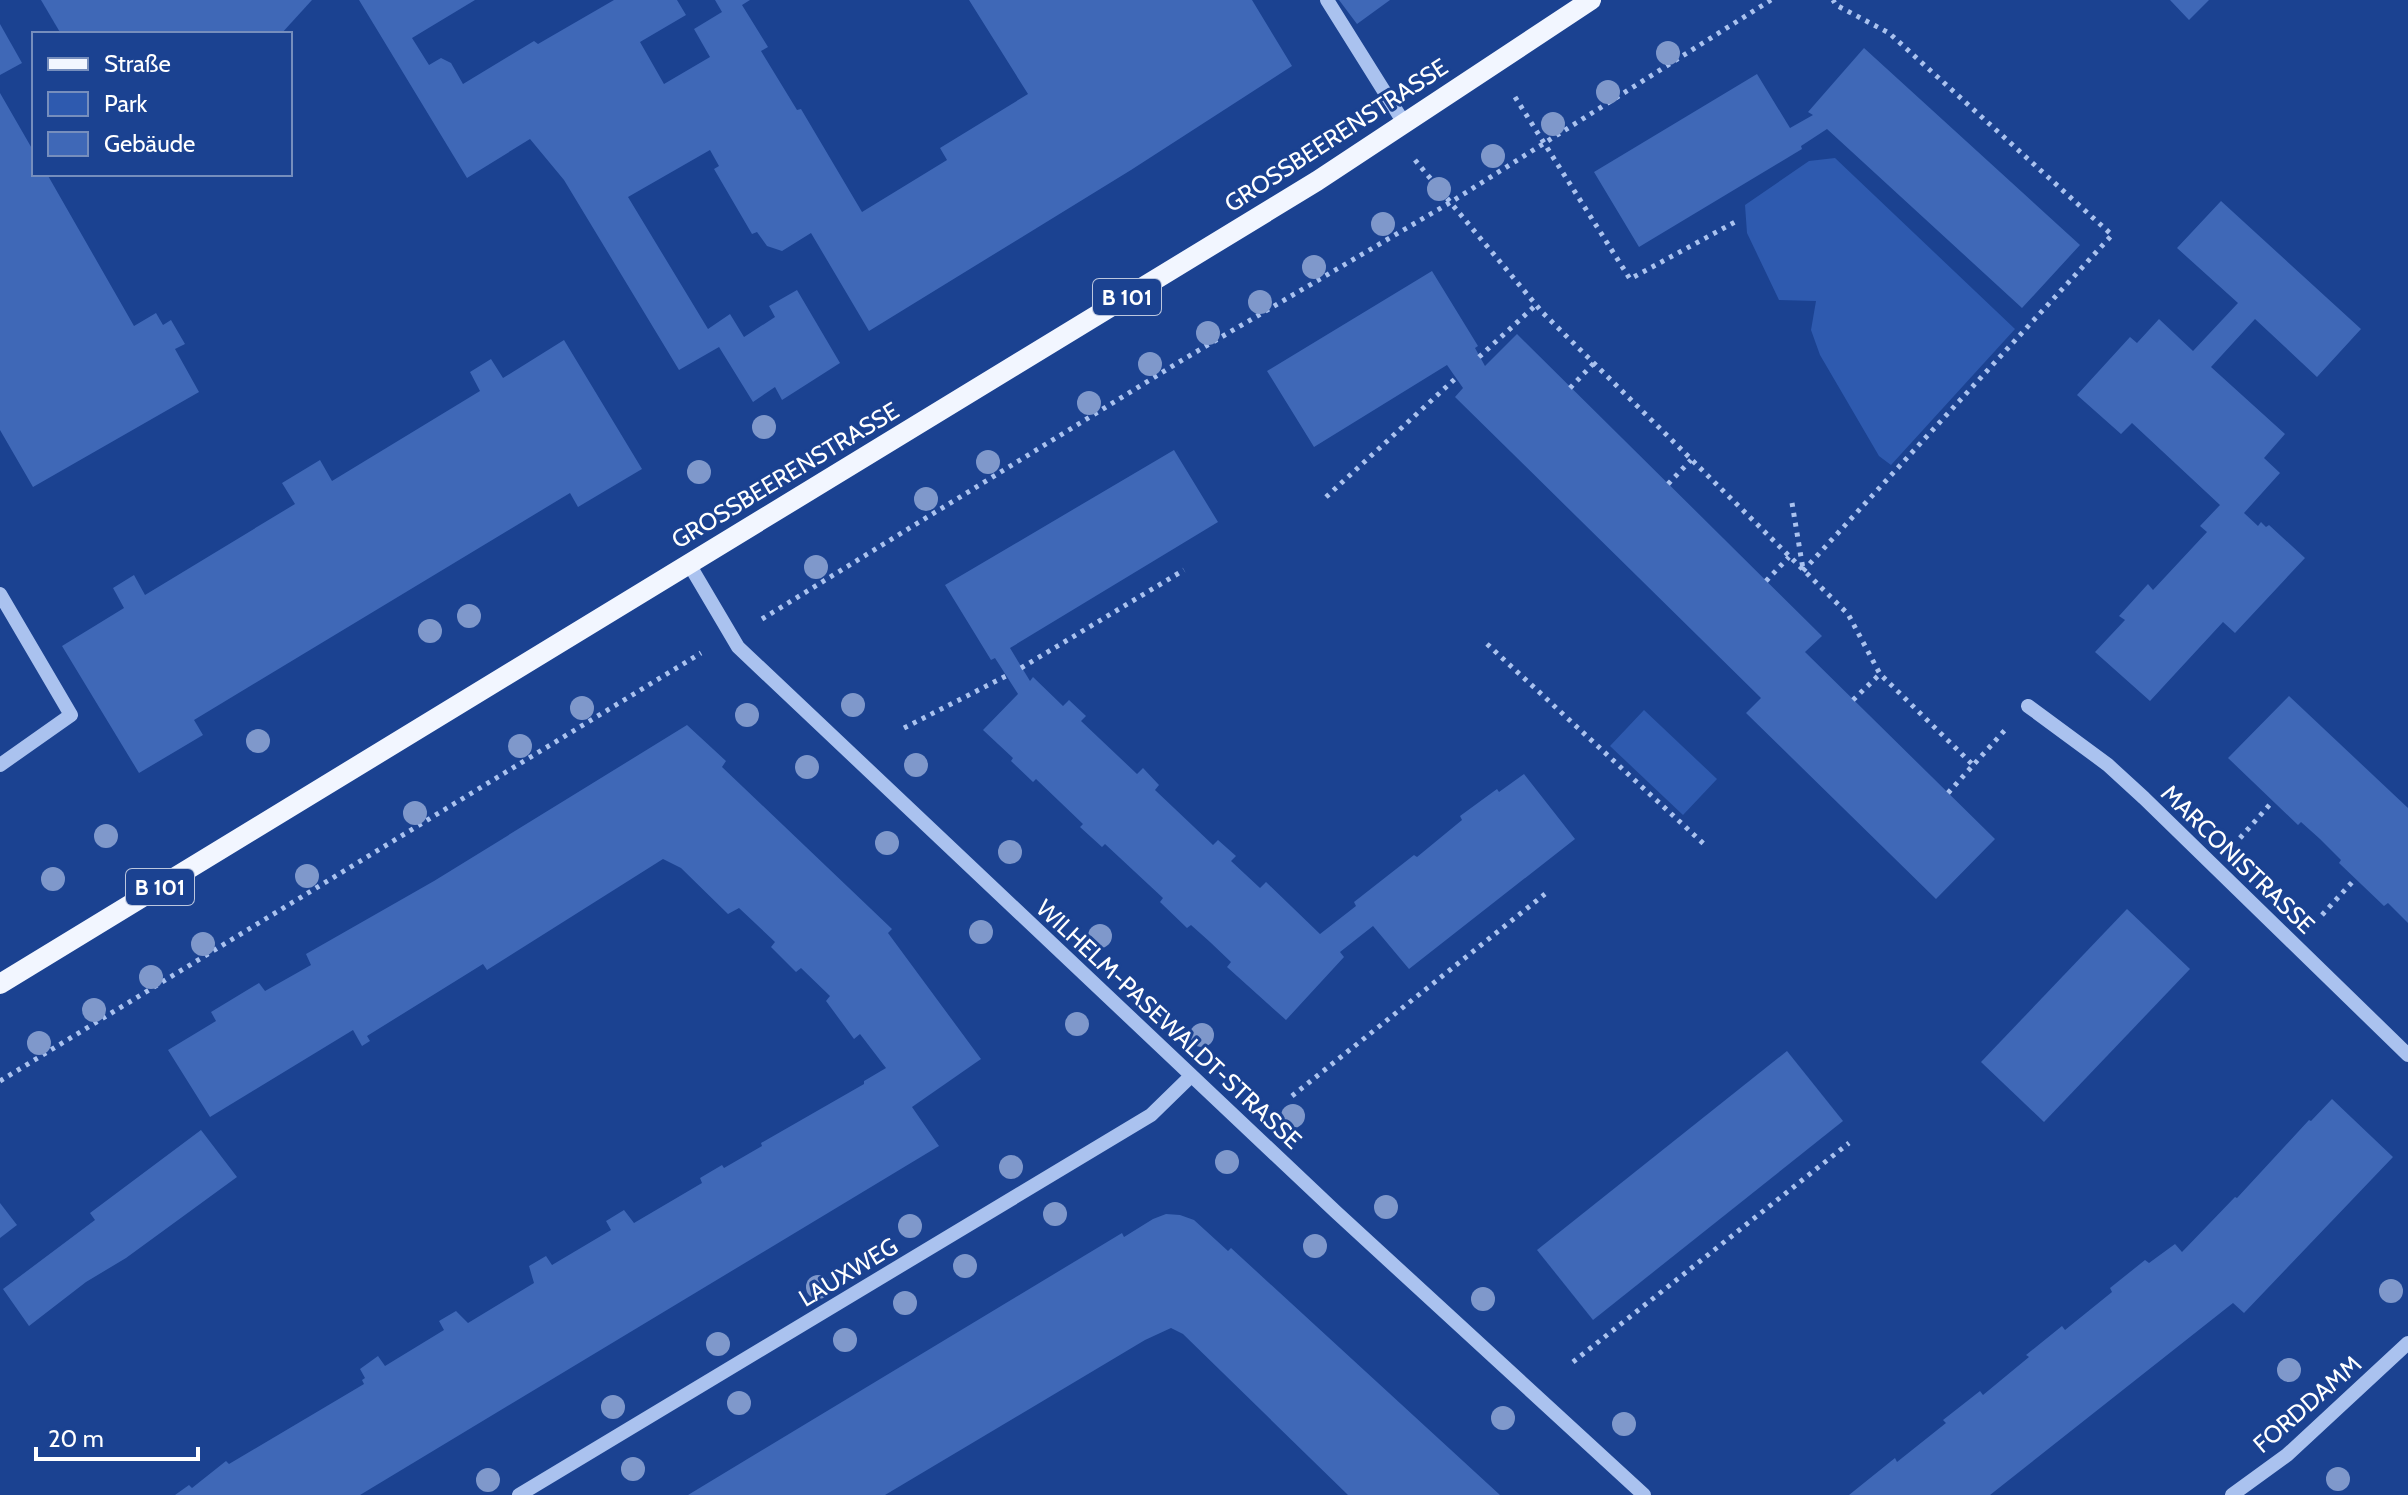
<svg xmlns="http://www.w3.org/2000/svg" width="2408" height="1495" font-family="Cabin,sans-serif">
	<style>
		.green { fill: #2e5aaf }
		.building { fill: #3f68b7 }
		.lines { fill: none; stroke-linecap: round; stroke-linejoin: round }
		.path { stroke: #aac2ef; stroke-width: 5; stroke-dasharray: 4 6; stroke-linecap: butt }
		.minor { stroke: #aac2ef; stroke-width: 14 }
		.major { stroke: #f2f6ff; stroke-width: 20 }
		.tree { fill: #7f98cb }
		.labels { text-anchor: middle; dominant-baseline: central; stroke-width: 6; stroke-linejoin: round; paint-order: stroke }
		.shield { fill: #1b4291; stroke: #bbc6de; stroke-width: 2 }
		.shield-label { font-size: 22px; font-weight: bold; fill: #fff }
		.street-label { font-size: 24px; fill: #fff; stroke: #1b4291 }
	</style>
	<rect width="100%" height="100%" fill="#1b4291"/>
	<!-- green -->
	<g class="green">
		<polygon points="1835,158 2015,329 1891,465 1879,456 1820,355 1811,330 1816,301 1779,300 1747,233 1745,205 1809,161"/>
		<polygon points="1644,710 1717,779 1683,815 1610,746"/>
	</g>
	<!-- building -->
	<g class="building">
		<polygon points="41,0 312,0 281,34 61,34"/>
		<polygon points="359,0 475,0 412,38 429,65 441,58 451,63 463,84 534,41 538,44 614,0 677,0 686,15 640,42 664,84 710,57 694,29 722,12 715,0 750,0 742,5 768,47 761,51 797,110 801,109 862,212 947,160 940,148 1028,94 969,0 1252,0 1292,66 1131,170 869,331 811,233 782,251 767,246 757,232 752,234 714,169 719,166 710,150 628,197 708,329 730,314 744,337 775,317 769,306 797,290 840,363 782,400 775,387 753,402 719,347 679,370 564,180 530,139 467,178"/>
		<polygon points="1339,0 1390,0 1357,24"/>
		<polygon points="2170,0 2209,0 2189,20"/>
		<polygon points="0,24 22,63 0,75"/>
		<polygon points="1864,48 2080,245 2022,308 1827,129 1801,146 1802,149 1639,247 1594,172 1757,74 1790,128 1813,115 1808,112"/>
		<polygon points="0,93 34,152 34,174 47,174 134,326 156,313 163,325 171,320 185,344 175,349 199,392 33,487 0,430"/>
		<polygon points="2221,201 2361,329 2317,377 2255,319 2211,367 2285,434 2264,458 2280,473 2244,513 2258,526 2261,522 2266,527 2269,525 2305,558 2235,633 2223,622 2150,701 2095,652 2125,620 2119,616 2148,584 2153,590 2207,532 2200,526 2220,505 2132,423 2121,434 2077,395 2130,337 2137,343 2159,319 2193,351 2238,303 2177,248"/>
		<polygon points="1432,271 1478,346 1475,348 1485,366 1517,334 1822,636 1805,652 1995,839 1936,899 1746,713 1761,698 1455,397 1463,388 1447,365 1314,447 1267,371"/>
		<polygon points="564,340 642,469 578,507 570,493 194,720 203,735 139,773 62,646 124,608 113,588 134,575 145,595 295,504 282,483 320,460 332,481 480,391 470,372 491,359 503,378"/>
		<polygon points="1174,450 1218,522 1010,648 1030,681 1033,677 1063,706 1069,700 1086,716 1081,721 1137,774 1143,768 1159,785 1155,790 1213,845 1218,840 1236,856 1231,861 1260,888 1266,882 1320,934 1356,906 1354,902 1414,855 1417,857 1462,820 1460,816 1497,789 1499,792 1524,774 1575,839 1409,969 1373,926 1340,952 1344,957 1286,1020 1227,967 1231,962 1210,942 1191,925 1187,928 1160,902 1163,898 1105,844 1102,847 1080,827 1083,824 1036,779 1033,782 1011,761 1013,758 983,730 1018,694 995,658 991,660 945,585"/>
		<polygon points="2289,696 2408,808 2408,923 2388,903 2384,906 2339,863 2341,860 2320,839 2301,822 2298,825 2228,758"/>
		<polygon points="687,725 726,761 722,767 892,929 888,933 981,1059 912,1107 939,1146 360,1495 175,1495 189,1485 192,1488 226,1461 229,1464 364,1384 362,1380 365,1378 360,1369 378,1356 385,1366 444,1330 439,1321 456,1311 468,1323 534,1283 529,1266 546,1256 552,1265 611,1230 606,1221 624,1210 634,1223 702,1183 700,1178 722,1165 724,1168 762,1146 761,1143 864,1084 864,1081 886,1068 860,1034 854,1039 826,1001 830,996 801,968 796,972 771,947 775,942 739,908 728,914 681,868 663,859 487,970 483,964 367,1036 370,1041 362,1046 353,1030 210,1117 168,1050 216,1021 211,1012 259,983 265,991 311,965 306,954 434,881"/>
		<polygon points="2127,909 2190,969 2044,1122 1981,1062"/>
		<polygon points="1787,1051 1843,1121 1593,1320 1537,1250"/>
		<polygon points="2332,1099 2393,1157 2244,1313 2233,1303 1990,1495 1849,1495 1895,1458 1897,1462 1946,1423 1943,1420 1980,1391 1983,1395 2029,1357 2026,1355 2062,1326 2065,1330 2112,1292 2110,1288 2145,1260 2149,1263 2175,1244 2182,1252 2235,1197 2237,1198 2309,1120 2311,1121"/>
		<polygon points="201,1130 237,1177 126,1258 86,1282 29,1326 3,1289 95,1220 90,1213"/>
		<polygon points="0,1203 17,1225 0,1238"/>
		<polygon points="1166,1214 1180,1215 1194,1220 1228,1251 1231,1248 1500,1495 1348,1495 1183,1334 1171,1328 1145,1340 885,1495 688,1495 1122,1233 1124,1237 1153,1219"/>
	</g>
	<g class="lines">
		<!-- path -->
		<g class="path">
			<polyline points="1515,97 1630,279 1735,222"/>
			<polyline points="1415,160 1542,312 1848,614 1880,674 1973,765"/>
			<polyline points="1479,357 1536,305"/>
			<polyline points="1570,388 1594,363"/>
			<polyline points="1668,484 1691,460"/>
			<polyline points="1326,497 1456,378"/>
			<polyline points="1792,503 1803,569"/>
			<polyline points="1803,571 2112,235 1889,33 1836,5 1833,0"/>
			<polyline points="1766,581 1789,557"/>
			<polyline points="762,619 1184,359 1451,202 1771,0"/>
			<polyline points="1487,644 1705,845"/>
			<polyline points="1021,668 1184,570"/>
			<polyline points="1853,700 1880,674"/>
			<polyline points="904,728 1006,676"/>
			<polyline points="1948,793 2005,730"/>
			<polyline points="2240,838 2273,801"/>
			<polyline points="2322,915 2355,879"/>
			<polyline points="0,1081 701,653"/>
			<polyline points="1292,1096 1545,894"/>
			<polyline points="1573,1362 1849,1143"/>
		</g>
		<!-- minor -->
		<g class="minor">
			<polyline points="1327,0 1404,123"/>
			<polyline points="689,564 738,647 1336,1212 1644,1495"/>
			<polyline points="0,594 71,715 0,765"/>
			<polyline points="2028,706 2108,765 2144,798 2408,1055"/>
			<polyline points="519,1495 1151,1115 1191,1076"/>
			<polyline points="2232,1495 2287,1455 2408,1343"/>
		</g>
		<!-- major -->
		<polyline class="major" points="0,984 1317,181 1591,0"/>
	</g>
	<!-- trees -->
	<g class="tree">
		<circle cx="1668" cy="53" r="12"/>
		<circle cx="1608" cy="92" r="12"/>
		<circle cx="1553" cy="124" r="12"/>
		<circle cx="1493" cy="156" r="12"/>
		<circle cx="1439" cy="189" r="12"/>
		<circle cx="1383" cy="224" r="12"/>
		<circle cx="1314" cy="267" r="12"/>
		<circle cx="1260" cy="302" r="12"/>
		<circle cx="1208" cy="333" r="12"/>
		<circle cx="1150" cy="364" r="12"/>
		<circle cx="1089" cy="403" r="12"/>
		<circle cx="764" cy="427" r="12"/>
		<circle cx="988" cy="462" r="12"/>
		<circle cx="699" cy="472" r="12"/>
		<circle cx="926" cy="499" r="12"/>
		<circle cx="816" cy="567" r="12"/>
		<circle cx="469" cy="616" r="12"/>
		<circle cx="430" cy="631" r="12"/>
		<circle cx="853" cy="705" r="12"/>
		<circle cx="582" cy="708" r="12"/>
		<circle cx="747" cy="715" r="12"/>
		<circle cx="258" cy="741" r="12"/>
		<circle cx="520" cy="746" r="12"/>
		<circle cx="916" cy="765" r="12"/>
		<circle cx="807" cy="767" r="12"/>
		<circle cx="415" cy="813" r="12"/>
		<circle cx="106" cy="836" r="12"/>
		<circle cx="887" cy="843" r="12"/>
		<circle cx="1010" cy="852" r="12"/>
		<circle cx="307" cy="876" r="12"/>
		<circle cx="53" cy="879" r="12"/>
		<circle cx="981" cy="932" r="12"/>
		<circle cx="1100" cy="936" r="12"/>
		<circle cx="203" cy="944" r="12"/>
		<circle cx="151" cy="977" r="12"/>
		<circle cx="94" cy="1010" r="12"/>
		<circle cx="1077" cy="1024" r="12"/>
		<circle cx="1202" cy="1035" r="12"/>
		<circle cx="39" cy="1043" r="12"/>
		<circle cx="1293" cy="1116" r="12"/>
		<circle cx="1227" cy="1162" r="12"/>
		<circle cx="1011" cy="1167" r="12"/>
		<circle cx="1386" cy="1207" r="12"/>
		<circle cx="1055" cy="1214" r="12"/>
		<circle cx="910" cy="1226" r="12"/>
		<circle cx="1315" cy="1246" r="12"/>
		<circle cx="965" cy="1266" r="12"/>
		<circle cx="818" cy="1287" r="12"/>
		<circle cx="2391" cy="1291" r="12"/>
		<circle cx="1483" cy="1299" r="12"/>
		<circle cx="905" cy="1303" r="12"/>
		<circle cx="845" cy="1340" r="12"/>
		<circle cx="718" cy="1344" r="12"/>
		<circle cx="2289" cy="1370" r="12"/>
		<circle cx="739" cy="1403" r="12"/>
		<circle cx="613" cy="1407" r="12"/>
		<circle cx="1503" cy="1418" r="12"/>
		<circle cx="1624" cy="1424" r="12"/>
		<circle cx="633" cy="1469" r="12"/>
		<circle cx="2338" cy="1479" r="12"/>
		<circle cx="488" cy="1480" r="12"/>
	</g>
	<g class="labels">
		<!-- shield labels -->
		<g class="shield">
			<rect x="1093" y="279" width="68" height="36" rx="6"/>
			<rect x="126" y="869" width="68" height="36" rx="6"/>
		</g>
		<g class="shield-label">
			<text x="1127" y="297">B 101</text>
			<text x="160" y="887">B 101</text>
		</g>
		<!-- street labels -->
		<g class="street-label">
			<text transform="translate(1336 135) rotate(-33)">GROSSBEERENSTRASSE</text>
			<text transform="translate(785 475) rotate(-31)">GROSSBEERENSTRASSE</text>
			<text transform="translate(2238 859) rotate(44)">MARCONISTRASSE</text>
			<text transform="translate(1169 1024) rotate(43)">WILHELM-PASEWALDT-STRASSE</text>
			<text transform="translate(848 1272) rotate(-31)">LAUXWEG</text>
			<text transform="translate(2307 1404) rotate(-41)">FORDDAMM</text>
		</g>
	</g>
	<!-- legend -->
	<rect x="32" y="32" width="260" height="144" fill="#1b4291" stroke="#768ebd" stroke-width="2"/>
	<rect x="48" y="58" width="40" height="12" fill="#f2f6ff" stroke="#768ebd" stroke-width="2"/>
	<text x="104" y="72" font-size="24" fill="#ffffff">Straße</text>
	<rect x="48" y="92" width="40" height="24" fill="#2e5aaf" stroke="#768ebd" stroke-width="2"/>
	<text x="104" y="112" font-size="24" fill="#ffffff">Park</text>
	<rect x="48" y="132" width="40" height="24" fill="#3f68b7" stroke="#768ebd" stroke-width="2"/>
	<text x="104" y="152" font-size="24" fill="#ffffff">Gebäude</text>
	<!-- scale -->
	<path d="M36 1447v12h162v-12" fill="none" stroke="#ffffff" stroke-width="4"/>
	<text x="48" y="1447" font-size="24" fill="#ffffff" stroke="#1b4291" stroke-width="6" paint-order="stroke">20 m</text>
</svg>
